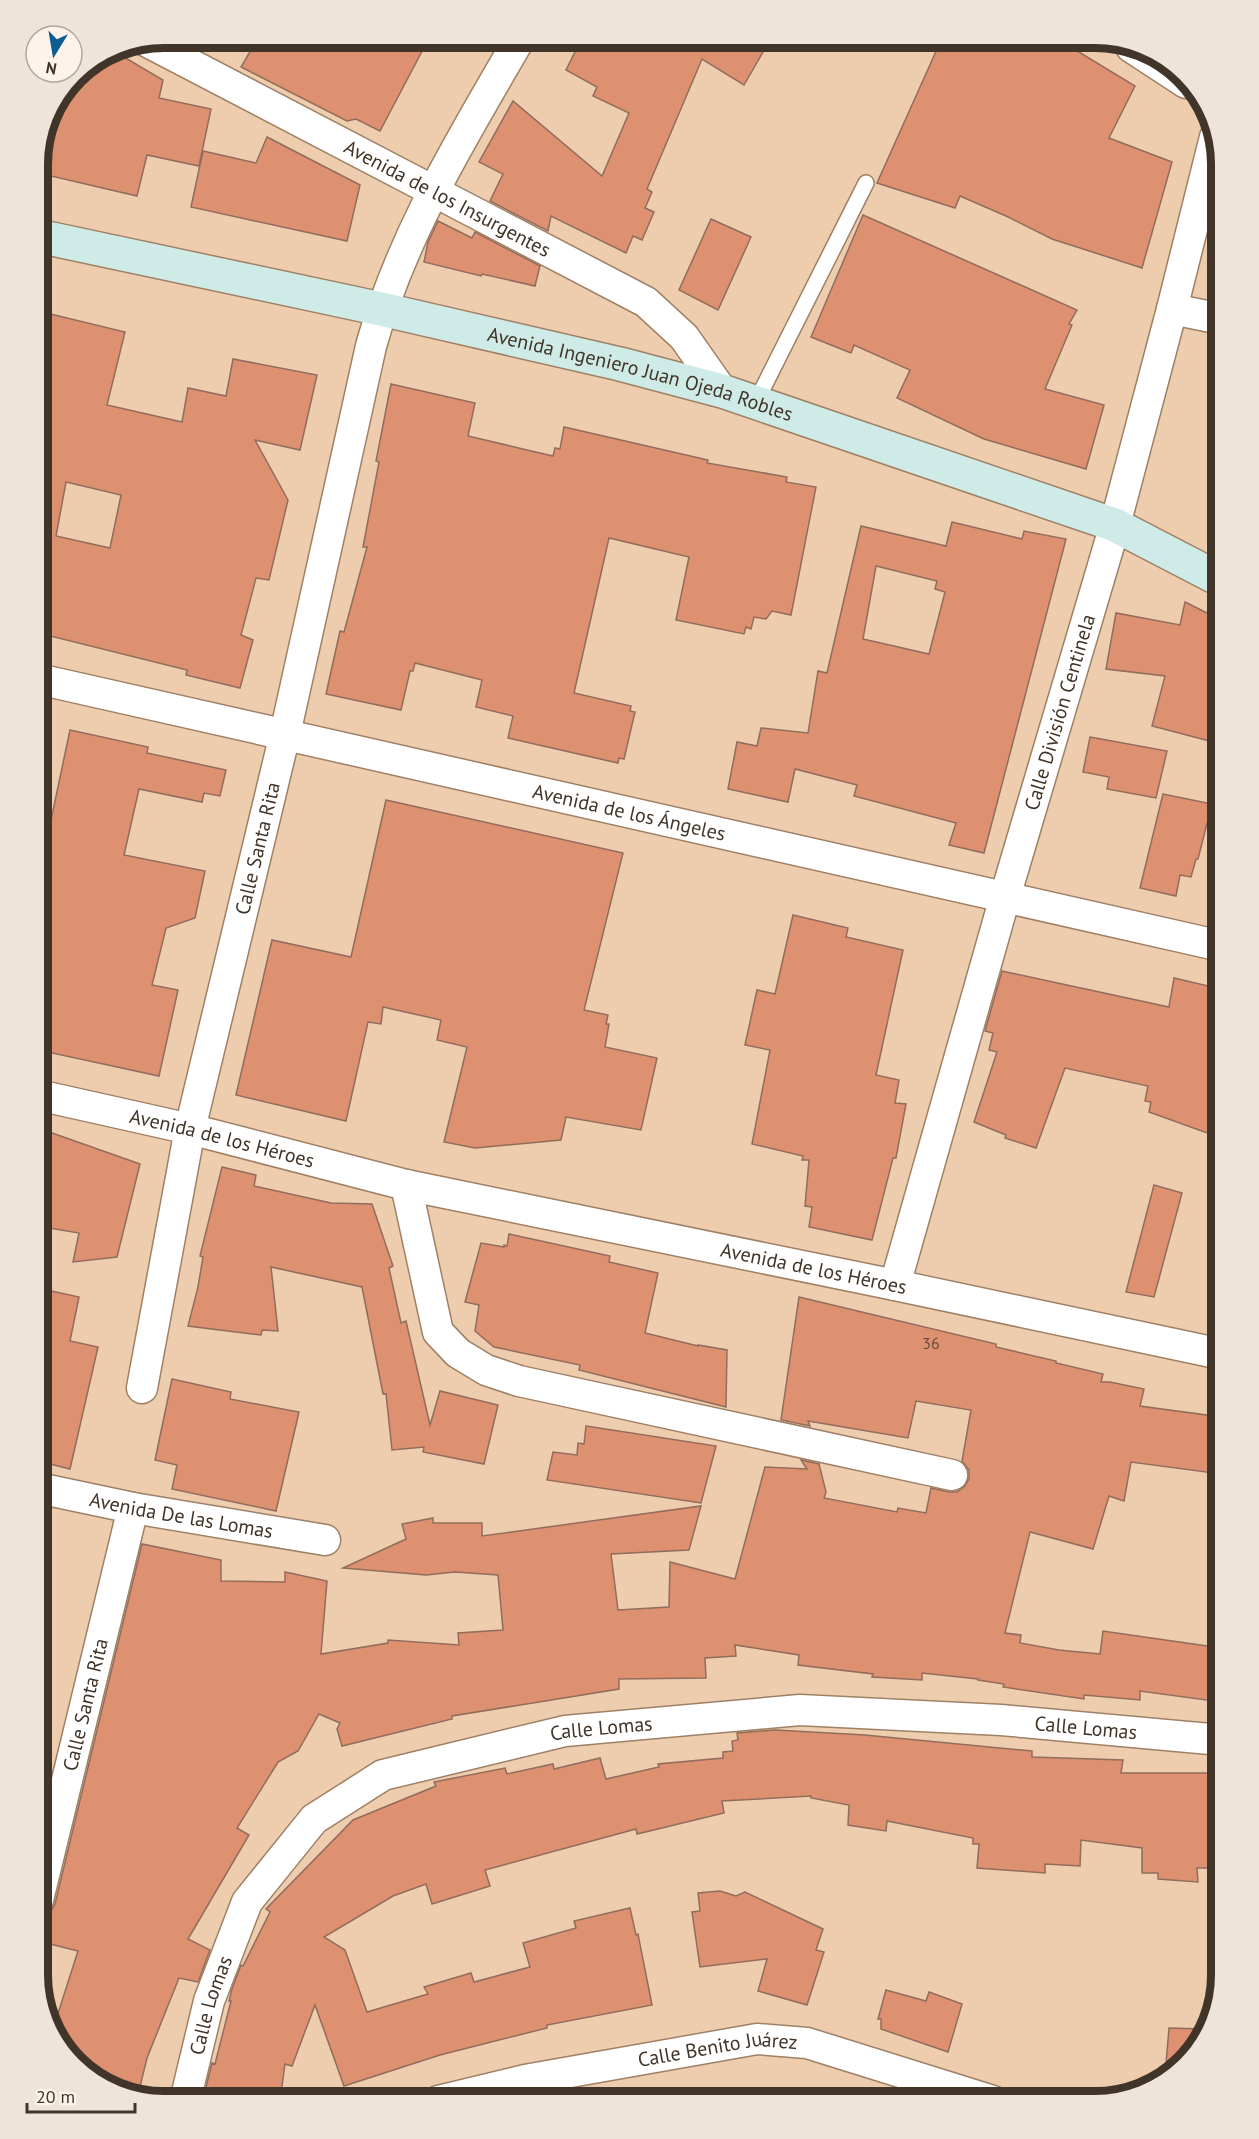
<svg xmlns="http://www.w3.org/2000/svg" width="1259" height="2139" font-family="'PT Sans',sans-serif">
	<style>
		.building { fill: #dd9170; stroke: #926c5c; stroke-width: 1.5; fill-rule: evenodd }
		.lines { fill: none; stroke-linecap: round; stroke-linejoin: round }
		.service-casing { stroke: #9f8065; stroke-width: 18 }
		.minor-casing { stroke: #9f8065; stroke-width: 33 }
		.secondary-casing { stroke: #9f8065; stroke-width: 36 }
		.service { stroke: #fff; stroke-width: 15 }
		.minor { stroke: #fff; stroke-width: 30 }
		.secondary { stroke: #cfebe7; stroke-width: 33 }
		.labels { text-anchor: middle; dominant-baseline: central; stroke-width: 4.5; stroke-linejoin: round; paint-order: stroke }
		.number-label { font-size: 16px; fill: #684b3a }
		.street-label { font-size: 20px; fill: #413428; stroke: #fdf3ea }
		.rim { fill: none; stroke: #413428; stroke-width: 8 }
	</style>
	<rect width="100%" height="100%" fill="#eecdaf"/>
	<!-- building -->
	<g class="building">
		<polygon points="258,38 429,38 380,131 356,119 347,121 241,67"/>
		<polygon points="582,38 771,38 744,85 702,59 647,189 652,192 645,208 654,212 642,240 633,236 626,253 551,216 548,231 490,201 503,174 479,162 513,101 602,176 629,113 593,96 597,87 566,70"/>
		<polygon points="942,38 1056,38 1135,86 1109,138 1172,162 1142,268 1052,239 1006,216 960,196 955,208 877,183"/>
		<polygon points="112,50 163,80 159,98 211,109 199,166 147,155 137,196 38,173 38,156 50,109 75,74"/>
		<polygon points="267,137 360,185 347,241 191,207 203,151 256,163"/>
		<polygon points="863,215 1077,310 1069,324 1072,325 1045,389 1104,405 1086,469 984,439 897,398 910,370 854,345 851,353 811,337"/>
		<polygon points="711,219 751,237 718,310 679,290"/>
		<polygon points="438,221 472,238 475,232 540,266 535,286 482,274 481,276 424,262 428,242"/>
		<path d="M38 311 125 332 107 405 182 422 188 388 226 396 233 359 317 375 300 450 255 440 288 500 269 580 256 578 241 635 253 640 240 688 186 675 187 670 38 633ZM66 482 121 495 110 548 56 536Z"/>
		<polygon points="391,384 475,403 468,436 553,456 555,448 560,449 564,427 708,460 707,463 787,477 786,482 816,487 791,615 772,611 766,619 754,617 751,629 746,627 744,634 676,620 689,557 609,538 574,693 631,706 630,711 635,712 624,759 619,758 618,763 508,738 513,716 476,707 482,680 415,663 413,671 410,671 401,710 326,694 340,631 344,632 367,547 363,547 379,462 376,461"/>
		<path d="M952 522 1022 539 1024 531 1066 539 984 853 949 845 956 823 854 796 857 785 795 769 788 802 728 789 737 742 757 746 761 728 808 733 818 671 827 673 861 526 946 546ZM876 566 937 581 935 589 945 592 929 654 863 639Z"/>
		<polygon points="1185,602 1221,620 1215,656 1221,656 1221,744 1152,726 1165,676 1106,669 1116,613 1180,625"/>
		<polygon points="70,730 148,747 147,753 226,770 220,796 204,793 202,802 139,789 124,855 205,871 195,918 166,928 152,985 178,990 159,1076 38,1050 38,857 43,858"/>
		<polygon points="1090,737 1167,751 1156,798 1107,789 1109,777 1083,772"/>
		<polygon points="1163,794 1212,804 1198,859 1196,859 1191,877 1180,875 1176,896 1140,888"/>
		<polygon points="386,800 623,853 584,1010 608,1015 606,1024 609,1024 605,1047 657,1058 641,1130 566,1117 561,1140 475,1148 444,1142 467,1047 437,1040 441,1020 383,1007 381,1024 368,1022 346,1121 236,1095 272,940 351,957"/>
		<polygon points="793,915 848,928 846,937 903,950 876,1075 899,1080 895,1103 906,1104 896,1158 893,1158 872,1240 809,1227 812,1207 805,1206 809,1160 802,1160 803,1156 752,1144 770,1050 745,1045 757,990 775,994"/>
		<polygon points="1002,971 1169,1007 1174,978 1221,989 1221,1138 1149,1112 1151,1102 1145,1101 1148,1086 1065,1068 1036,1148 1005,1138 1006,1135 974,1122 997,1052 989,1050 993,1033 985,1031"/>
		<polygon points="38,1128 140,1164 117,1257 73,1262 79,1233 38,1226"/>
		<polygon points="222,1167 256,1175 254,1186 331,1203 372,1204 393,1266 389,1268 401,1323 406,1321 430,1425 440,1391 498,1405 484,1464 423,1452 424,1447 392,1450 386,1394 383,1394 362,1287 271,1267 278,1331 262,1330 261,1335 188,1326 198,1287 203,1257 200,1256"/>
		<polygon points="1154,1185 1182,1193 1154,1297 1126,1292"/>
		<polygon points="509,1234 610,1256 609,1262 658,1273 645,1333 698,1346 698,1345 727,1350 726,1407 579,1370 580,1365 494,1347 475,1331 479,1305 465,1302 481,1243 504,1247 504,1245 507,1246"/>
		<polygon points="38,1288 79,1297 70,1341 98,1347 70,1469 38,1461"/>
		<polygon points="799,1297 996,1344 996,1347 1056,1361 1056,1363 1103,1374 1101,1382 1110,1382 1144,1389 1140,1406 1221,1417 1221,1474 1131,1462 1124,1501 1109,1496 1093,1549 1030,1532 1005,1633 1021,1635 1020,1643 1059,1650 1100,1654 1103,1631 1221,1648 1221,1702 1140,1691 1140,1700 1084,1695 1084,1699 1003,1687 1004,1684 978,1680 978,1679 922,1673 922,1680 872,1677 873,1674 798,1665 799,1655 735,1645 736,1656 705,1658 706,1678 619,1679 619,1689 452,1716 452,1719 342,1746 337,1729 340,1723 319,1714 298,1751 278,1762 237,1828 249,1835 188,1939 210,1950 198,1982 179,1978 147,2058 138,2095 94,2080 52,2032 78,1951 38,1941 45,1915 51,1911 55,1904 142,1544 221,1560 221,1581 285,1582 285,1572 327,1581 321,1654 388,1643 388,1640 459,1645 458,1633 503,1630 498,1575 455,1572 426,1575 343,1568 406,1539 402,1524 433,1518 433,1523 482,1523 482,1536 701,1506 689,1550 611,1554 618,1610 669,1607 670,1562 735,1579 765,1467 807,1469 801,1460 819,1464 826,1492 824,1498 897,1512 898,1508 926,1513 931,1488 949,1492 957,1492 964,1487 969,1479 969,1470 962,1461 971,1410 916,1401 908,1438 808,1421 810,1426 781,1420"/>
		<polygon points="172,1379 231,1392 230,1399 299,1412 276,1511 172,1489 177,1465 155,1460"/>
		<polygon points="586,1426 716,1446 701,1503 547,1480 553,1452 577,1455 578,1443 584,1444"/>
		<polygon points="775,1730 865,1735 1032,1751 1032,1757 1123,1760 1121,1773 1211,1773 1211,1775 1221,1776 1221,1868 1197,1868 1198,1882 1158,1879 1158,1873 1142,1873 1142,1848 1081,1840 1080,1866 1045,1864 1045,1873 977,1868 979,1844 973,1844 973,1838 887,1821 886,1831 848,1825 849,1805 811,1798 811,1796 722,1801 724,1813 637,1834 636,1829 485,1870 490,1886 432,1904 426,1884 393,1896 324,1937 345,1950 367,2012 428,1994 424,1987 471,1973 474,1982 530,1967 523,1943 576,1928 574,1921 630,1908 636,1935 638,1934 652,2005 547,2025 547,2028 440,2055 344,2086 315,2005 292,2066 285,2064 280,2101 234,2101 205,2091 212,2063 215,2064 231,2001 229,2001 232,1989 241,1965 243,1966 270,1912 266,1909 353,1820 436,1786 434,1782 505,1768 507,1774 553,1764 554,1769 600,1758 606,1779 659,1767 658,1764 723,1758 723,1752 733,1751 732,1741 738,1740 737,1733"/>
		<polygon points="720,1891 736,1896 745,1892 823,1929 816,1950 824,1952 807,2005 758,1991 767,1959 700,1967 692,1912 700,1911 698,1893"/>
		<polygon points="886,1990 926,2001 929,1992 962,2004 948,2052 881,2029 881,2019 878,2019"/>
		<polygon points="1169,2028 1205,2029 1200,2045 1165,2076"/>
	</g>
	<g class="lines">
		<!-- service casing -->
		<g class="service-casing">
			<polyline id="service" points="756,402 866,183"/>
		</g>
		<!-- minor casing -->
		<g class="minor-casing">
			<g id="minor">
				<path id="s1" d="M146 41 646 302 684 337 722 391"/>
				<polyline points="1131,47 1186,83"/>
				<polyline points="1172,309 1221,319"/>
				<path id="s2" d="M38 679 1221 946"/>
				<path id="s3" d="M38 1095 190 1129 406 1185 895 1285 1221 1354"/>
				<polyline points="406,1185 438,1332 458,1353 486,1370 519,1381 952,1475"/>
				<path id="s4" d="M895 1285 1005 897 1115 525 1172 309 1215 137"/>
				<path id="s5" d="M142 1388 190 1129 285 734 371 346C402 234 463 137 520 38"/>
				<path id="s6" d="M38 1488 133 1508 325 1540"/>
				<path id="s7" d="M38 1900 133 1508"/>
				<path id="s8" d="M185 2101 209 2001 247 1902 314 1819 383 1775 565 1731 800 1710 1001 1720 1221 1740"/>
				<path id="s9" d="M438 2101 525 2080 757 2039 807 2043 993 2101"/>
			</g>
		</g>
		<!-- secondary casing -->
		<g class="secondary-casing">
			<g id="secondary">
				<path id="s10" d="M38 236 381 309 620 364 722 391 1115 525 1221 580"/>
			</g>
		</g>
		<!-- service -->
		<use href="#service" class="service"/>
		<!-- minor -->
		<use href="#minor" class="minor"/>
		<!-- secondary -->
		<use href="#secondary" class="secondary"/>
	</g>
	<g class="labels">
		<!-- number labels -->
		<g class="number-label">
			<text x="931" y="1343">36</text>
		</g>
		<!-- street labels -->
		<g class="street-label">
			<text stroke="none"><textPath href="#s1" startOffset="340">Avenida de los Insurgentes</textPath></text>
			<text stroke="none"><textPath href="#s10" startOffset="618">Avenida Ingeniero Juan Ojeda Robles</textPath></text>
			<text stroke="none"><textPath href="#s4" startOffset="596">Calle División Centinela</textPath></text>
			<text stroke="none"><textPath href="#s2" startOffset="606">Avenida de los Ángeles</textPath></text>
			<text stroke="none"><textPath href="#s5" startOffset="552">Calle Santa Rita</textPath></text>
			<text stroke="none"><textPath href="#s3" startOffset="189">Avenida de los Héroes</textPath></text>
			<text stroke="none"><textPath href="#s3" startOffset="795">Avenida de los Héroes</textPath></text>
			<text stroke="none"><textPath href="#s6" startOffset="146">Avenida De las Lomas</textPath></text>
			<text stroke="none"><textPath href="#s7" startOffset="201">Calle Santa Rita</textPath></text>
			<text stroke="none"><textPath href="#s8" startOffset="1107">Calle Lomas</textPath></text>
			<text stroke="none"><textPath href="#s8" startOffset="621">Calle Lomas</textPath></text>
			<text stroke="none"><textPath href="#s8" startOffset="99">Calle Lomas</textPath></text>
			<text stroke="none"><textPath href="#s9" startOffset="285">Calle Benito Juárez</textPath></text>
		</g>
	</g>
	<!-- crop -->
	<path d="M0 0H1259V2139H0ZM164 48H1095A116 116 0 0 1 1211 164V1975A116 116 0 0 1 1095 2091H164A116 116 0 0 1 48 1975V164A116 116 0 0 1 164 48Z" fill="#eee4da" fill-rule="evenodd"/>
	<path class="rim" d="M164 48H1095A116 116 0 0 1 1211 164V1975A116 116 0 0 1 1095 2091H164A116 116 0 0 1 48 1975V164A116 116 0 0 1 164 48Z"/>
	<!-- north arrow -->
	<g transform="translate(54 54) rotate(191)"><circle r="28" fill="#fdf3ea" stroke="#b2a79c" stroke-width="1.5"/>
	<path d="M0-4.5L10 22L0 15L-10 22Z" fill="#0b5e90"/>
	<text y="-9" font-size="16" font-weight="bold" text-anchor="middle" fill="#413428">N</text>
	</g>
	<!-- scale -->
	<path d="M27 2103v9h108v-9" fill="none" stroke="#413428" stroke-width="3"/>
	<text x="36" y="2103" font-size="18" fill="#413428" stroke="#fdf3ea" stroke-width="4.5" paint-order="stroke">20 m</text>
</svg>
